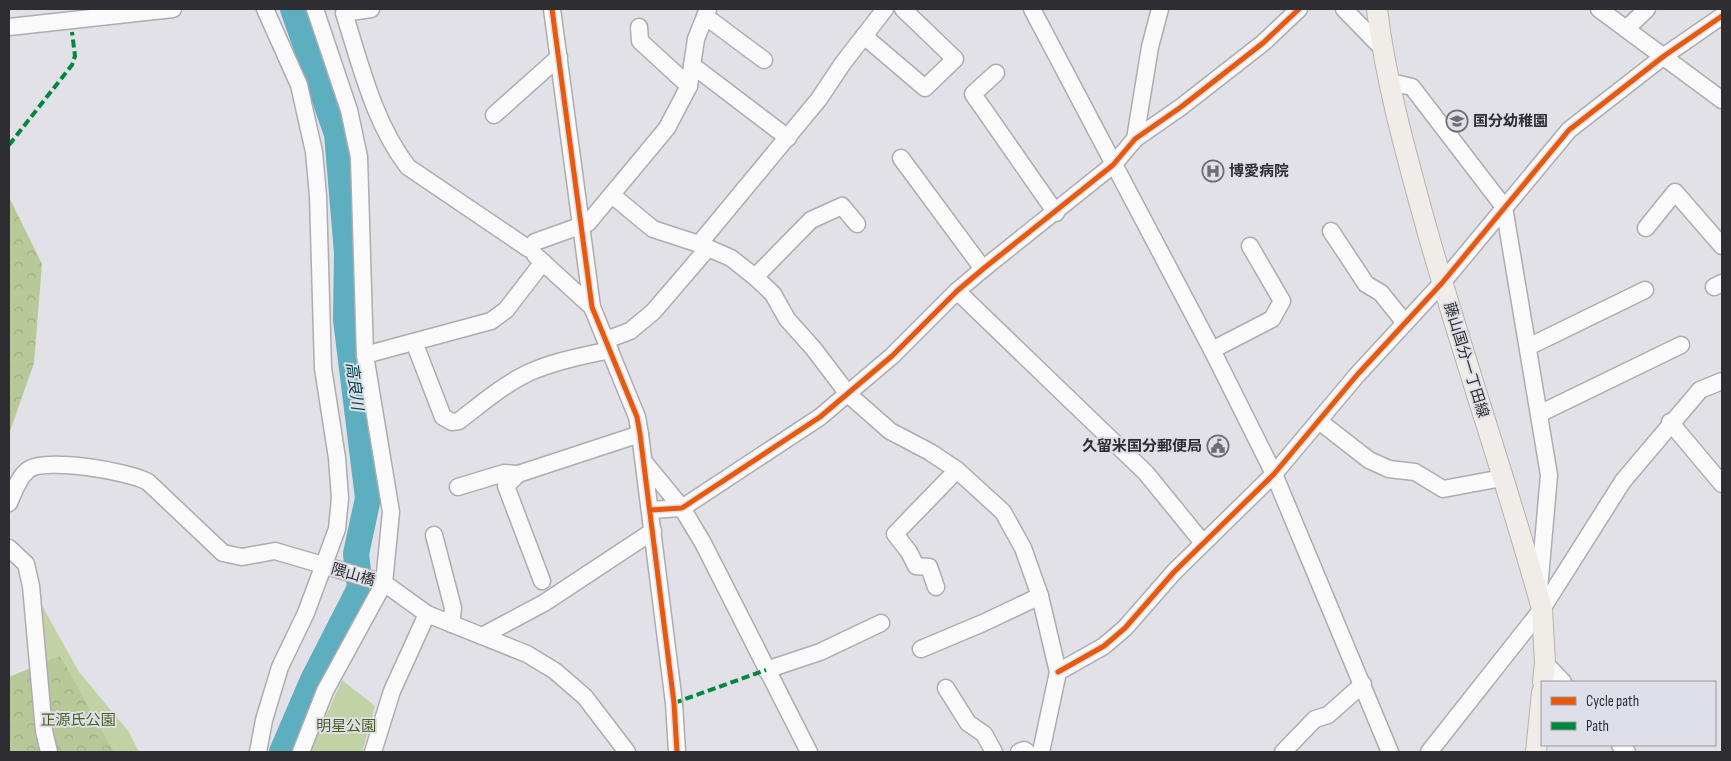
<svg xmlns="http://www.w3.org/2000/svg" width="1731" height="761" font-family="'Sofia Sans Condensed','Noto Sans JP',sans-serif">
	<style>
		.green { fill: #c1d3a5 }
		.forest { fill: url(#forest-crowns) }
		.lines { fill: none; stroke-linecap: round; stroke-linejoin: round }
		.river { stroke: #5daebf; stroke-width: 26 }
		.minor-casing { stroke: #acacb1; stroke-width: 19 }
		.major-casing { stroke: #b7b1aa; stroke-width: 22 }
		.minor { stroke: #fafafb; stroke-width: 16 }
		.major { stroke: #f0ede8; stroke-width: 20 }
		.quiet { stroke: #00873e; stroke-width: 4; stroke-dasharray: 8 4; stroke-linecap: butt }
		.cycleway-casing { stroke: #dfdfe9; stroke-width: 8 }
		.cycleway { stroke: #e8590c; stroke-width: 5 }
		.labels { text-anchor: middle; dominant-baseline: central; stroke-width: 4; stroke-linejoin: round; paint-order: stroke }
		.poi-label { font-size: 15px; font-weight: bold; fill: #2e2e32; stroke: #dfdfe9; text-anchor: start }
		.street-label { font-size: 15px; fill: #2e2e32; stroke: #dfdfe9 }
		.park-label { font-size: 15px; fill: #4b601f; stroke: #dfdfe9 }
		.water-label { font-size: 16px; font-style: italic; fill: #014551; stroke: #dfdfe9 }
	</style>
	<defs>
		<pattern id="forest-crowns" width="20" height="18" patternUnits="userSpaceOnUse" patternTransform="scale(1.25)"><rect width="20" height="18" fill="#b8c999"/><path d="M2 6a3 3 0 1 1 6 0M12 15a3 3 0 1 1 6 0" fill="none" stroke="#9ead84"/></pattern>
	</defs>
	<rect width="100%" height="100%" fill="#e1e1e7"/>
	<!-- green -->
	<g class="green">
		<polygon points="31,586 79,672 129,732 139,752 50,752"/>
		<polygon points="342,680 375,706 362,752 310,752"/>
	</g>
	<!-- forest -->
	<g class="forest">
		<polygon points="9,197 42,264 34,363 9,434"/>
		<polygon points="60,656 114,752 9,752 9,677"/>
	</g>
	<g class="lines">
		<!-- river -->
		<polyline class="river" points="282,752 313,680 360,588 356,554 368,498 346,320 347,253 337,134 293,9"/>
		<!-- minor casing -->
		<g class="minor-casing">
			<g id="minor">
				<path d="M371 9 344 13C361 66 374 123 408 167L529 249 535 242 588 223 667 128 689 86 696 39 708 9"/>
				<polyline points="552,9 592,307 637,417 640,434 674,703 677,752"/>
				<polyline points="1032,9 1212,350 1274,474 1390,752"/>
				<polyline points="1344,9 1382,48"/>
				<polyline points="1599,9 1722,100"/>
				<polyline points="705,16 764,60"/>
				<polyline points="9,27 173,9"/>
				<polyline points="639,27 640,41 689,86"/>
				<polyline points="1626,29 1647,9"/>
				<polyline points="864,36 925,88 955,59 903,9"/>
				<polyline points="692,65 788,138"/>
				<polyline points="996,73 973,94 1056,213"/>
				<polyline points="1391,82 1412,87 1504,207 1549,475 1539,589"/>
				<polyline points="494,115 559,57"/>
				<polyline points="1135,139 1150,47 1160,9"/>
				<polyline points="901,158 983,269"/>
				<polyline points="612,195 653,229 699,244 731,258 755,277 773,294 787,319 813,348 848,394 890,431 930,452 957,470 1003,512 1023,548 1040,596 1058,672 1041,752"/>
				<polyline points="1646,228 1675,192 1722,246"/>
				<polyline points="1331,231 1366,284 1381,293 1405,323"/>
				<polyline points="699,244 819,99 843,63 885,9"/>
				<polyline points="535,255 592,307"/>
				<polyline points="755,277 811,220 842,206 857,224"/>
				<polyline points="1714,287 1722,283"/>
				<polyline points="957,291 1146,473 1203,543"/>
				<polyline points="606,340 630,331 653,312 708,248"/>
				<path d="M414 342 443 417 452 422 459 421C481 404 503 385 528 373 554 361 583 356 610 350"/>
				<polyline points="1528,347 1645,290"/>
				<polyline points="1212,350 1272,319 1282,301 1250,246"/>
				<polyline points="365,355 491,321 506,310 543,262"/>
				<polyline points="1539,414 1681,345"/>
				<polyline points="1319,421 1369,460 1389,469 1415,472 1443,489 1502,478"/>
				<polyline points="1670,422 1722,484"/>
				<polyline points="645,463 682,508 703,543 809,752"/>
				<polyline points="518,474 506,486 542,581"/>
				<polyline points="458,487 504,473 518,474 640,434"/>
				<path d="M9 503C14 492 18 478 28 470 44 457 129 471 148 482L223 553 242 557 275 551 384 583 427 614 527 654 555 671 585 697 627 752"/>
				<polyline points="651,510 682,508 820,417 892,356 957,291 983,269 1113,165 1135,139 1181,107 1263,43 1299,9"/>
				<polyline points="434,535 453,608 451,624"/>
				<polyline points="9,548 26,564 31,586 44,731 49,752"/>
				<polyline points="936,587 929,567 916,566 909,552 895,534 957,470"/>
				<polyline points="482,636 544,603 653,531"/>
				<polyline points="921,649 983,623 1040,596"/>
				<polyline points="1545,663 1563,682"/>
				<polyline points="766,670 820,652 881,623"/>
				<polyline points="1058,672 1104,646 1125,628 1174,572 1274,474 1357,375 1442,283 1569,130 1664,56 1722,16"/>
				<polyline points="946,688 968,723 984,734 994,752"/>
				<polyline points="1620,745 1627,752"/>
				<polyline points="258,752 264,720 280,667 306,613 337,529 340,498 337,458 323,368 318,196 314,152 299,85 265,9"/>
				<polyline points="301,752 325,691 384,583 391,512 365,355 359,157 349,110 315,9"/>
				<polyline points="373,752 392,691 427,614"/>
				<polyline points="1019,752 1024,750 1027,752"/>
				<polyline points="1283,752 1315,719 1328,715 1363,684"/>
				<polyline points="1429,752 1542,609 1623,481 1700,390 1722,381"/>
			</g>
		</g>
		<!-- major casing -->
		<g class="major-casing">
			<g id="major">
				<path d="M1377 9C1386 84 1407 157 1427 230 1463 357 1507 482 1542 609L1545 663 1543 682"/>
				<polyline points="1536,752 1542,692"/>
			</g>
		</g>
		<!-- minor -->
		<use href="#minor" class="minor"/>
		<!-- major -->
		<use href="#major" class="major"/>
		<!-- quiet -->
		<g class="quiet">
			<polyline points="9,145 72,65 75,56 72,32"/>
			<polyline points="674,703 766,670"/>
		</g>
		<!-- cycleway casing -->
		<g class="cycleway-casing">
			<g id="cycleway">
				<polyline points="552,9 592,307 637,417 640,434 674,703 677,752"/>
				<polyline points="651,510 682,508 820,417 892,356 957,291 983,269 1113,165 1135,139 1181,107 1263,43 1299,9"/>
				<polyline points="1058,672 1104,646 1125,628 1174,572 1274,474 1357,375 1442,283 1569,130 1664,56 1722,16"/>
			</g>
		</g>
		<!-- cycleway -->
		<use href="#cycleway" class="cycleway"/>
	</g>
	<!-- icons -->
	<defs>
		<g id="school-ring" transform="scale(1.125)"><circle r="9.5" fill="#dfdfe9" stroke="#6d6d71" stroke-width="1.5"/><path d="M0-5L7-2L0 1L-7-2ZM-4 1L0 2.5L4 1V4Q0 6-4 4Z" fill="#6d6d71"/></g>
		<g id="hospital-ring" transform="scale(1.125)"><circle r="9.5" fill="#dfdfe9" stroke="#6d6d71" stroke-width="1.5"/><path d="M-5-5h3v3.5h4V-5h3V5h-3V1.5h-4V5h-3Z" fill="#6d6d71"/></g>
		<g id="civic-ring" transform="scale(1.125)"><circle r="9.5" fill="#dfdfe9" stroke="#6d6d71" stroke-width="1.5"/><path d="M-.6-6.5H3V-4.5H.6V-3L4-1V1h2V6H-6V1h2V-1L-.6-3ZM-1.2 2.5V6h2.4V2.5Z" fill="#6d6d71"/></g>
	</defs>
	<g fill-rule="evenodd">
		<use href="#school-ring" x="1457" y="121"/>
		<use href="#hospital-ring" x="1213" y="171"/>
		<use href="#civic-ring" x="1218" y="446"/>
	</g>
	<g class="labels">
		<!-- poi labels -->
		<g class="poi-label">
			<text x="1473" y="121">国分幼稚園</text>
			<text x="1229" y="171">博愛病院</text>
			<text x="1202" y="446" text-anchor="end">久留米国分郵便局</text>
		</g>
		<!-- street labels -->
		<g class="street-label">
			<text transform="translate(1466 360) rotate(73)">藤山国分一丁田線</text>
			<text transform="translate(353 575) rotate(16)">隈山橋</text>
		</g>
		<!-- park labels -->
		<g class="park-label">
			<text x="78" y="720">正源氏公園</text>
			<text x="346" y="726">明星公園</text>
		</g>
		<!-- water labels -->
		<g class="water-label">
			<text transform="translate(354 386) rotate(83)">高良川</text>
		</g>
	</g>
	<!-- border -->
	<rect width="1731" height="761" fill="none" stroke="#2e2e32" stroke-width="20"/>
	<!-- legend -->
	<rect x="1541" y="681" width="175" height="65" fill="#dfdfe9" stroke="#9898a0"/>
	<rect x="1551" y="697" width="25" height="8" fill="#e8590c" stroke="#9898a0"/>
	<text x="1586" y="706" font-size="15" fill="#2e2e32">Cycle path</text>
	<rect x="1551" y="722" width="25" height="8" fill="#00873e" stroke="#9898a0"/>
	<text x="1586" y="731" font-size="15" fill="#2e2e32">Path</text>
</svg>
